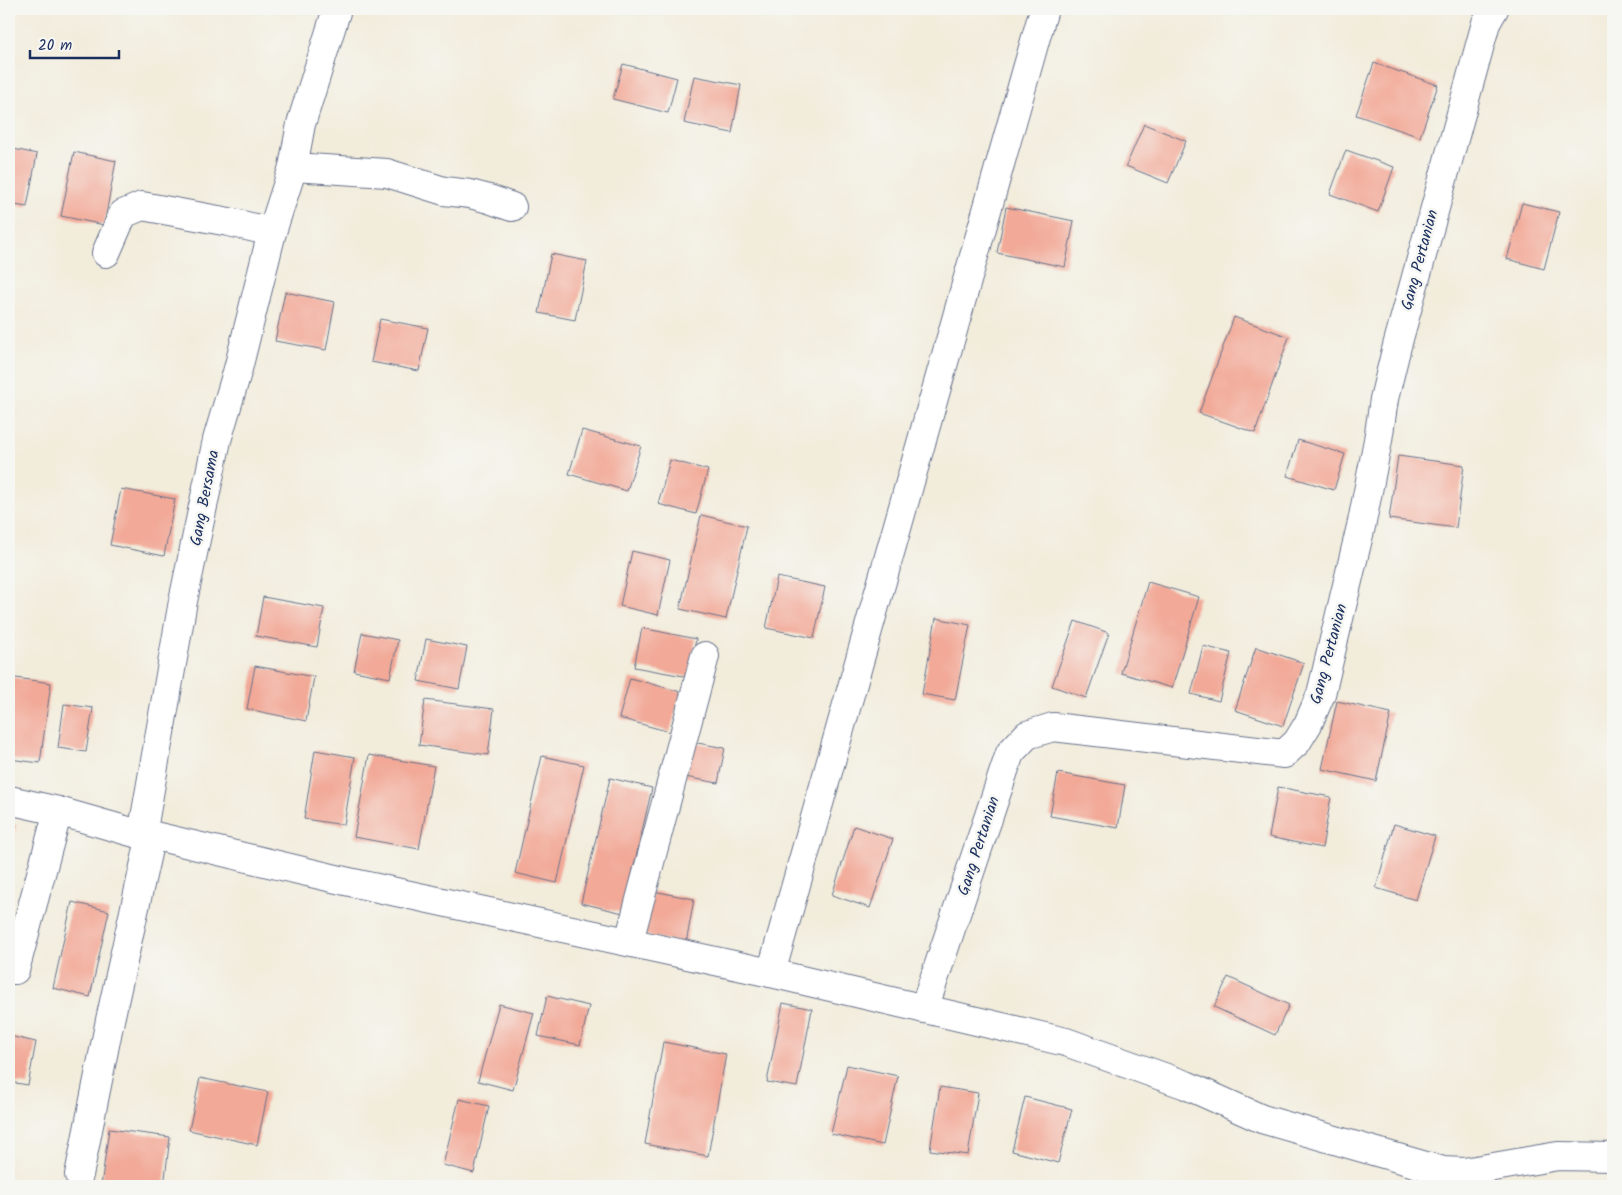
<svg xmlns="http://www.w3.org/2000/svg" width="1622" height="1195" font-family="Kalam,sans-serif">
	<style>
		.building { fill: #f2a997 }
		.lines { fill: none; stroke-linecap: round; stroke-linejoin: round }
		.minor-casing { stroke: #66718a; stroke-width: 30 }
		.minor { stroke: #fff; stroke-width: 28 }
		.labels { text-anchor: middle; dominant-baseline: central; stroke-width: 5; stroke-linejoin: round; paint-order: stroke }
		.street-label { font-size: 16px; fill: #1b2f5e; stroke: #f6f6f2 }
	</style>
	<rect width="100%" height="100%" fill="#f6f6f2"/>
	<filter id="ink" filterUnits="userSpaceOnUse"><feTurbulence type="fractalNoise" baseFrequency=".02" numOctaves="2"/><feDisplacementMap in="SourceGraphic" scale="10" xChannelSelector="R" yChannelSelector="G"/><feConvolveMatrix kernelMatrix="1 2 1 2 8 2 1 2 1" color-interpolation-filters="sRGB"/></filter>
	<filter id="wash" filterUnits="userSpaceOnUse"><feTurbulence type="fractalNoise" baseFrequency=".0096" numOctaves="4" result="noise"/><feDisplacementMap in="SourceGraphic" scale="20" xChannelSelector="R" yChannelSelector="G"/><feGaussianBlur stdDeviation="1.12" result="paint"/><feColorMatrix in="noise" values="0 0 0 0 0 0 0 0 0 0 0 0 0 0 0 0 0 1.4 0 .05"/><feComposite in="paint" operator="in"/></filter>
	<g filter="url(#wash)">
		<rect width="100%" height="100%" fill="#f2ecdb"/>
		<g id="blocks">
			<!-- building -->
			<g class="building">
				<polygon points="1374,63 1438,85 1420,137 1356,115"/>
				<polygon points="623,64 677,78 668,113 613,99"/>
				<polygon points="694,76 741,85 732,133 684,123"/>
				<polygon points="1144,124 1186,141 1168,183 1126,166"/>
				<polygon points="9,148 37,154 27,207 9,204"/>
				<polygon points="1346,150 1394,167 1378,212 1330,194"/>
				<polygon points="74,152 116,161 104,225 61,216"/>
				<polygon points="1522,203 1559,212 1544,269 1507,259"/>
				<polygon points="1006,207 1074,221 1065,267 997,253"/>
				<polygon points="551,254 587,261 575,320 539,313"/>
				<polygon points="285,292 335,302 326,350 275,341"/>
				<polygon points="1234,317 1289,337 1255,433 1199,413"/>
				<polygon points="380,319 428,328 419,371 371,362"/>
				<polygon points="582,430 641,446 627,491 569,474"/>
				<polygon points="1298,440 1345,454 1334,490 1287,476"/>
				<polygon points="1398,456 1464,465 1456,528 1389,519"/>
				<polygon points="670,460 708,470 696,514 658,504"/>
				<polygon points="121,489 175,499 164,556 110,545"/>
				<polygon points="701,515 747,526 726,619 680,609"/>
				<polygon points="632,551 670,560 658,615 620,606"/>
				<polygon points="777,577 825,587 814,638 766,628"/>
				<polygon points="1148,582 1199,597 1172,688 1121,673"/>
				<polygon points="263,597 324,608 317,647 256,636"/>
				<polygon points="936,618 970,625 955,700 922,694"/>
				<polygon points="1075,621 1109,633 1086,698 1052,686"/>
				<polygon points="642,628 696,639 689,677 634,667"/>
				<polygon points="362,633 398,640 390,678 354,671"/>
				<polygon points="426,639 467,647 459,689 418,681"/>
				<polygon points="1203,646 1231,653 1219,701 1191,694"/>
				<polygon points="1256,647 1304,663 1283,726 1235,710"/>
				<polygon points="255,666 314,677 306,721 247,709"/>
				<polygon points="9,677 51,683 40,763 9,759"/>
				<polygon points="630,678 681,692 670,732 619,718"/>
				<polygon points="425,700 494,709 488,755 419,745"/>
				<polygon points="1337,701 1391,713 1376,781 1322,769"/>
				<polygon points="64,704 93,708 86,752 58,748"/>
				<polygon points="692,742 725,748 718,783 685,777"/>
				<polygon points="315,750 355,757 344,825 304,819"/>
				<polygon points="369,755 434,766 419,849 354,837"/>
				<polygon points="542,756 584,765 557,883 515,873"/>
				<polygon points="1058,773 1125,785 1118,828 1050,816"/>
				<polygon points="610,778 652,788 623,913 581,903"/>
				<polygon points="1278,787 1331,797 1322,848 1269,837"/>
				<polygon points="9,823 16,825 9,853"/>
				<polygon points="1394,824 1435,836 1416,900 1376,888"/>
				<polygon points="854,826 893,839 870,908 832,895"/>
				<polygon points="653,891 694,899 686,944 644,935"/>
				<polygon points="72,902 109,911 90,997 53,988"/>
				<polygon points="1228,977 1289,1005 1275,1035 1214,1007"/>
				<polygon points="547,996 589,1006 580,1045 538,1036"/>
				<polygon points="783,1003 812,1009 797,1087 767,1082"/>
				<polygon points="499,1004 534,1013 513,1090 478,1081"/>
				<polygon points="9,1036 36,1042 28,1085 9,1082"/>
				<polygon points="663,1042 726,1054 708,1156 645,1144"/>
				<polygon points="847,1065 898,1076 883,1145 831,1134"/>
				<polygon points="200,1078 268,1092 257,1145 189,1130"/>
				<polygon points="940,1087 978,1093 968,1155 930,1150"/>
				<polygon points="1025,1097 1072,1109 1058,1163 1012,1151"/>
				<polygon points="459,1099 489,1106 474,1173 443,1165"/>
				<polygon points="109,1129 170,1137 164,1186 101,1186"/>
			</g>
		</g>
	</g>
	<g filter="url(#ink)">
		<use href="#blocks" fill-opacity="0" stroke="#66718a" stroke-width="1"/>
		<g class="lines">
			<!-- minor casing -->
			<g class="minor-casing">
				<g id="minor">
					<polyline points="293,167 387,173 444,191 470,194 489,199 512,207"/>
					<polyline points="106,253 123,214 142,206 229,222 272,232"/>
					<polyline points="9,800 58,811 142,835 151,835 345,881 771,973 1066,1042 1186,1085 1262,1119 1443,1171 1464,1172 1558,1156 1613,1157"/>
					<polyline points="142,835 183,601 217,440 238,369 272,232 293,167 301,124 337,9"/>
					<polyline points="629,941 705,656"/>
					<polyline points="15,970 58,811"/>
					<polyline points="771,973 1044,9"/>
					<polyline points="924,1009 1010,753 1027,735 1053,727 1284,754 1297,742 1308,724 1321,694 1362,522 1378,440 1384,399 1397,346 1486,23 1494,9"/>
					<polyline points="79,1175 110,1020 151,835"/>
				</g>
			</g>
			<!-- minor -->
			<use href="#minor" class="minor"/>
		</g>
	</g>
	<g class="labels">
		<!-- street labels -->
		<g class="street-label">
			<text transform="translate(1420 260) rotate(-75)">Gang Pertanian</text>
			<text transform="translate(205 498) rotate(-79)">Gang Bersama</text>
			<text transform="translate(1329 654) rotate(-75)">Gang Pertanian</text>
			<text transform="translate(979 846) rotate(-72)">Gang Pertanian</text>
		</g>
	</g>
	<!-- margin -->
	<rect width="1622" height="1195" fill="none" stroke="#f6f6f2" stroke-width="30"/>
	<!-- scale -->
	<path d="M30 50v8h89v-8" fill="none" stroke="#1b2f5e" stroke-width="2.5"/>
	<text x="38" y="50" font-size="15" fill="#1b2f5e" stroke="#f6f6f2" stroke-width="4" paint-order="stroke">20 m</text>
</svg>
